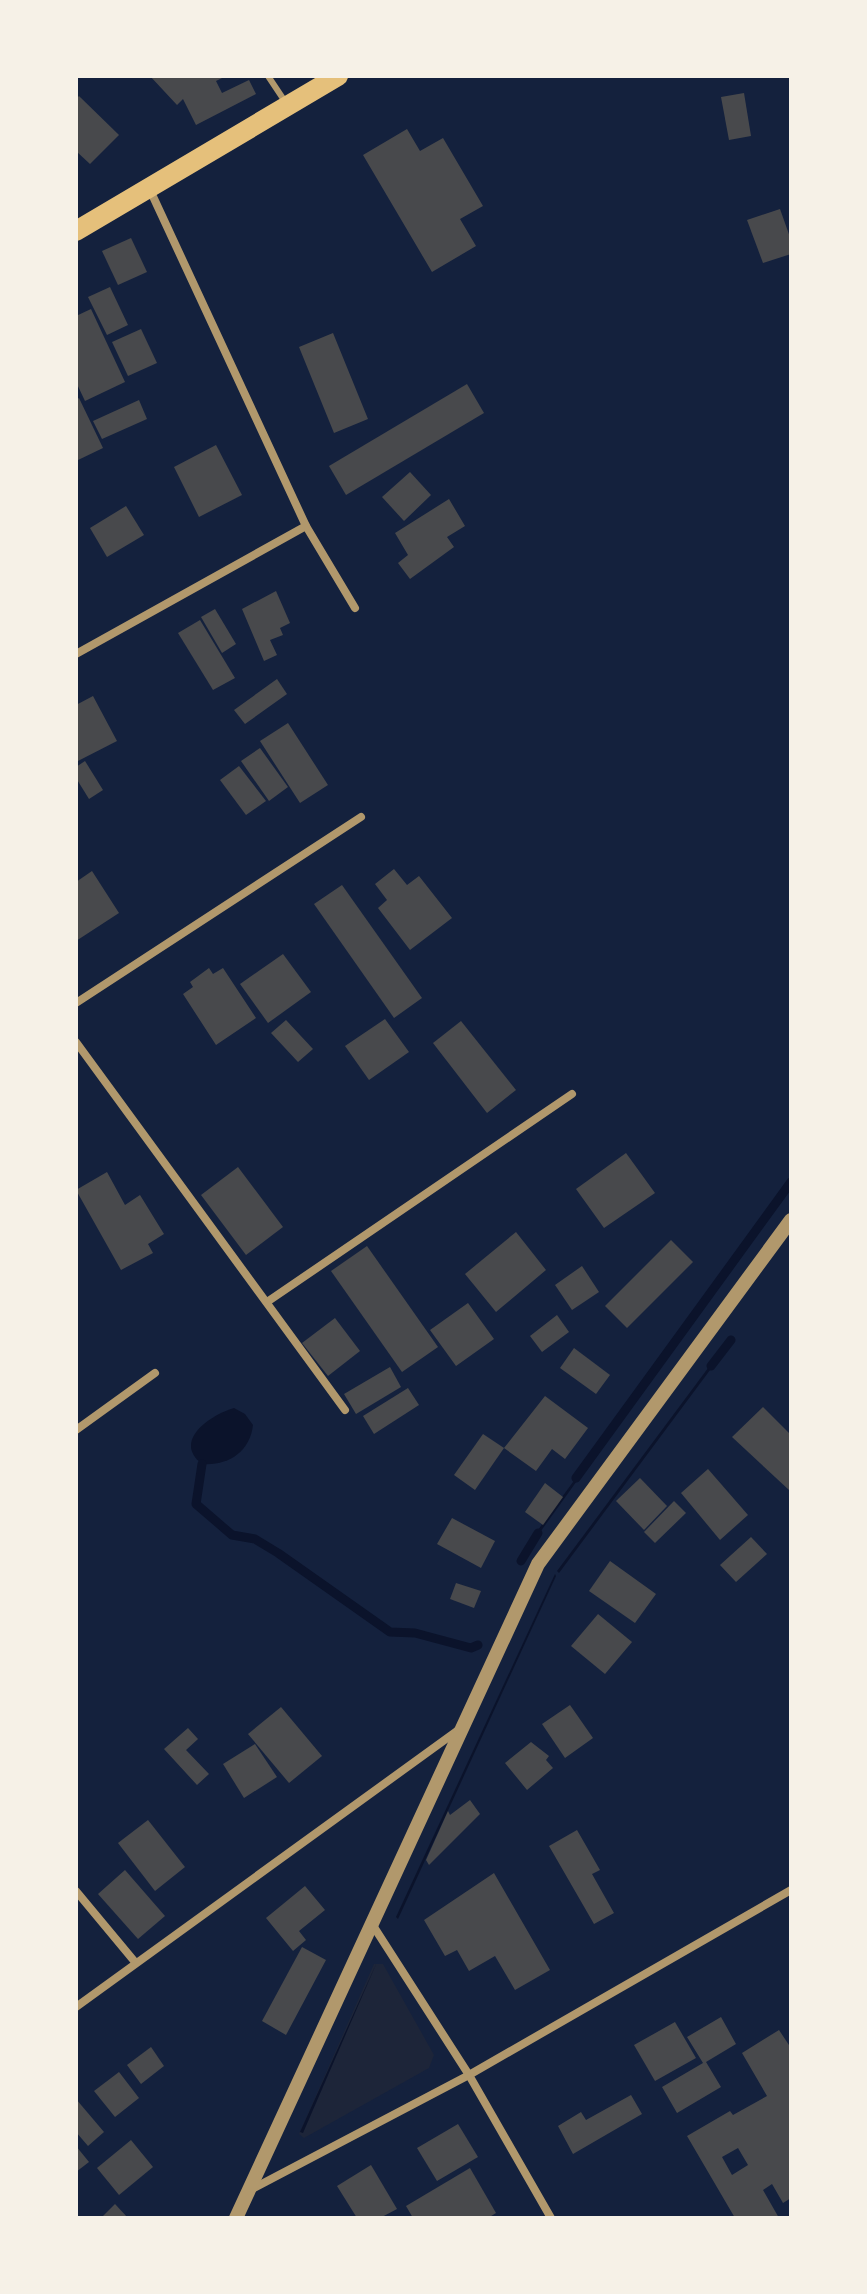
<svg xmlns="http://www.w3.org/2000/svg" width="867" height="2294" font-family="'Archivo Narrow',sans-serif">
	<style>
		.green { fill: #1d2539 }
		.water { fill: #0b132b }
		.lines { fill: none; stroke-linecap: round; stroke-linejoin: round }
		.stream { stroke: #0b132b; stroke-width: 9 }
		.building { fill: #48494c; fill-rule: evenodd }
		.service { stroke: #b1986c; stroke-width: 6 }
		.minor { stroke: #b1986c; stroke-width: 8 }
		.tertiary { stroke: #b1986c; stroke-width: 14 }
		.primary { stroke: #e5c07b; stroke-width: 20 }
	</style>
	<rect width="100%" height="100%" fill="#14213d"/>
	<!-- green -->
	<polygon class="green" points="374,1964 383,1964 434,2055 429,2068 304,2138 299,2134"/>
	<!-- water -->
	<g class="water">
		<polygon points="791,1183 533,1542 530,1541"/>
		<polygon points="717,1356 719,1358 559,1573 557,1571"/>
		<path d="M234 1408 245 1414 253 1425C250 1452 228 1466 202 1464 172 1441 210 1415 234 1408Z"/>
		<polygon points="555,1574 556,1576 398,1919 396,1917"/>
		<polygon points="377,1962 303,2133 300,2132"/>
	</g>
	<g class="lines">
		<!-- stream -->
		<g class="stream">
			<polyline points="711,1366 731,1340"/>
			<polyline points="202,1464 196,1504 232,1535 255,1539 278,1553 390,1632 415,1633 471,1648 478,1645"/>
			<polyline points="576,1478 791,1182"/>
			<polyline points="521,1561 538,1533"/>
		</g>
	</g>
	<!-- building -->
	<g class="building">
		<polygon points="150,76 226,76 216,81 222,93 249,80 256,94 196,125 183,99 177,105"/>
		<polygon points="744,93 751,136 729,140 721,97"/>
		<polygon points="79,96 119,135 90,164 76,151 76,99"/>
		<polygon points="407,129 420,151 443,138 483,206 460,219 476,246 432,272 363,155"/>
		<polygon points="780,209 791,240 791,254 763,263 747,220"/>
		<polygon points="131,238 147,272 118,285 102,251"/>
		<polygon points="110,287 128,325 107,335 88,297"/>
		<polygon points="91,309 125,382 85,401 76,382 76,316"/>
		<polygon points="141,329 157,363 128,376 112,342"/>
		<polygon points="333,333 368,419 334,433 299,347"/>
		<polygon points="467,384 484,413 346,495 329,466"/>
		<polygon points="79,398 103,448 76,461 76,400"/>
		<polygon points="139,400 147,419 102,439 93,421"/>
		<polygon points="216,445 242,495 199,517 174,467"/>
		<polygon points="410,472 431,495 404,521 382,497"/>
		<polygon points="449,499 465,526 447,537 454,547 410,579 398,563 408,555 395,533"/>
		<polygon points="126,506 144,535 107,557 90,528"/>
		<polygon points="276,591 290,623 280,628 283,635 270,640 277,655 264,661 242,609"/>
		<polygon points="215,609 236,644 222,653 201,617"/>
		<polygon points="200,620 235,678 213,690 178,633"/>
		<polygon points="277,679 287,694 245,724 234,710"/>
		<polygon points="93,696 117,741 76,762 76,705"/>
		<polygon points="288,723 328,785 300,803 260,741"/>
		<polygon points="260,748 288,787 269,801 241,761"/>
		<polygon points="85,761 103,790 89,799 76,778 76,767"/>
		<polygon points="239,766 266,801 246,815 220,780"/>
		<polygon points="394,869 407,885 419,876 452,918 410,950 378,908 387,900 375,884"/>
		<polygon points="92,871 119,913 76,941 76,882"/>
		<polygon points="342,885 422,998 394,1018 314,904"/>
		<polygon points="283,954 311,992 268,1023 240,984"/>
		<polygon points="209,968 213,974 223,968 256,1018 216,1045 183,994 193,987 190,982"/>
		<polygon points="385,1019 409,1052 369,1080 345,1046"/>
		<polygon points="286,1020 313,1049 298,1062 271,1033"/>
		<polygon points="461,1021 516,1090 487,1113 433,1043"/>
		<polygon points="626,1153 655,1193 604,1228 576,1189"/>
		<polygon points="238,1167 283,1227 246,1255 201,1195"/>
		<polygon points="107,1172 125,1205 140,1195 164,1234 148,1244 153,1253 121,1270 76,1190"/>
		<polygon points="516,1232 546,1270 496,1312 465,1274"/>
		<polygon points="671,1240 693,1262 627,1328 605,1306"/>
		<polygon points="367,1246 438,1347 402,1372 331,1271"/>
		<polygon points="582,1266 599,1292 572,1310 555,1285"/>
		<polygon points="468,1303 494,1339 456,1366 430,1330"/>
		<polygon points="557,1315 569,1332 542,1352 530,1336"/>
		<polygon points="335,1318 360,1351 328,1376 302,1343"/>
		<polygon points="574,1348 610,1375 596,1394 560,1368"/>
		<polygon points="390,1367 401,1387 356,1414 344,1394"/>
		<polygon points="408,1388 419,1405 374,1434 363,1416"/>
		<polygon points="545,1396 588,1428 565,1459 552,1449 536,1471 504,1448"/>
		<polygon points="763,1407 791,1435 789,1490 732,1437"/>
		<polygon points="483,1434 504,1448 475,1490 454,1475"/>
		<polygon points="708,1469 748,1515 720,1540 681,1493"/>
		<polygon points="640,1478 667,1506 644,1530 616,1501"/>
		<polygon points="545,1483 563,1497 543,1525 525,1512"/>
		<polygon points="674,1501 686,1513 655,1543 644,1532"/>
		<polygon points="452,1518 495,1541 481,1568 437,1544"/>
		<polygon points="751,1537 767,1554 736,1582 720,1565"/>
		<polygon points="610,1561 656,1594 635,1623 589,1591"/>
		<polygon points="456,1583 481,1591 474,1608 450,1599"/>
		<polygon points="598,1614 632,1642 605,1674 571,1646"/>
		<polygon points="570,1705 593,1738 565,1758 542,1724"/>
		<polygon points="281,1707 322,1756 289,1783 248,1734"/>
		<polygon points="188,1728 198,1739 186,1750 209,1774 197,1785 164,1749"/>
		<polygon points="531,1742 549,1756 546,1760 553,1768 527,1790 505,1763"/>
		<polygon points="255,1744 277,1777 244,1798 223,1764"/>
		<polygon points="470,1800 480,1814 429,1865 426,1860 448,1811 450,1815"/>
		<polygon points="148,1820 185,1867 155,1891 118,1843"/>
		<polygon points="577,1830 600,1870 592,1874 614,1913 594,1924 549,1846"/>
		<polygon points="125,1870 165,1916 138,1939 98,1894"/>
		<polygon points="494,1873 550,1970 515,1990 495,1956 469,1971 457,1950 445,1956 424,1920"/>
		<polygon points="305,1886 325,1910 299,1931 306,1940 293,1951 266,1918"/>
		<polygon points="302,1947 326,1960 286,2035 262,2021"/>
		<polygon points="721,2017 736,2044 706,2062 721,2087 677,2113 662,2087 703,2063 687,2037"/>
		<polygon points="675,2022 696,2058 655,2081 634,2045"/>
		<path d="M779 2030 791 2048V2198L783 2203 772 2184 763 2190 779 2218H735L687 2136 730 2111 733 2115 767 2096 742 2053ZM738 2148 748 2165 732 2175 722 2157Z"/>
		<polygon points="151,2047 164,2066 141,2084 127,2065"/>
		<polygon points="119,2072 139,2098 115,2117 94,2091"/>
		<polygon points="631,2095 642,2114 573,2154 558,2126 581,2112 586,2120"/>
		<polygon points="76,2099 104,2132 88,2146 76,2132"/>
		<polygon points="458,2124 478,2157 437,2181 417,2148"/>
		<polygon points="131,2140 153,2167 119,2195 97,2168"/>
		<polygon points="76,2146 89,2162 76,2172"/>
		<polygon points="371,2165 397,2209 380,2218 357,2218 337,2186"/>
		<polygon points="470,2168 496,2213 488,2218 413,2218 406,2206"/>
		<polygon points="115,2204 128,2218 101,2218"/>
	</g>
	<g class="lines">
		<!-- service -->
		<polyline class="service" points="268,76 286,103"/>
		<!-- minor -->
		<g class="minor">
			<polyline points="150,190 306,526 355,608"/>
			<polyline points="76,654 306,526"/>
			<polyline points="76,1003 361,817"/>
			<polyline points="76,1042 345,1410"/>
			<polyline points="267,1302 572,1094"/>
			<polyline points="76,1430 155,1373"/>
			<polyline points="76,1891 135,1962"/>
			<polyline points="372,1924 469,2075 551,2218"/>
			<polyline points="76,2007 457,1731"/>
			<polyline points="252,2189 469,2075 791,1890"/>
		</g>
		<!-- tertiary -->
		<polyline class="tertiary" points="236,2218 538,1564 791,1220"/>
		<!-- primary -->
		<polyline class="primary" points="76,231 338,76"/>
	</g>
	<!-- border -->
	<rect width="867" height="2294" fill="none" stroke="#f6f1e7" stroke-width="156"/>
</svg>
